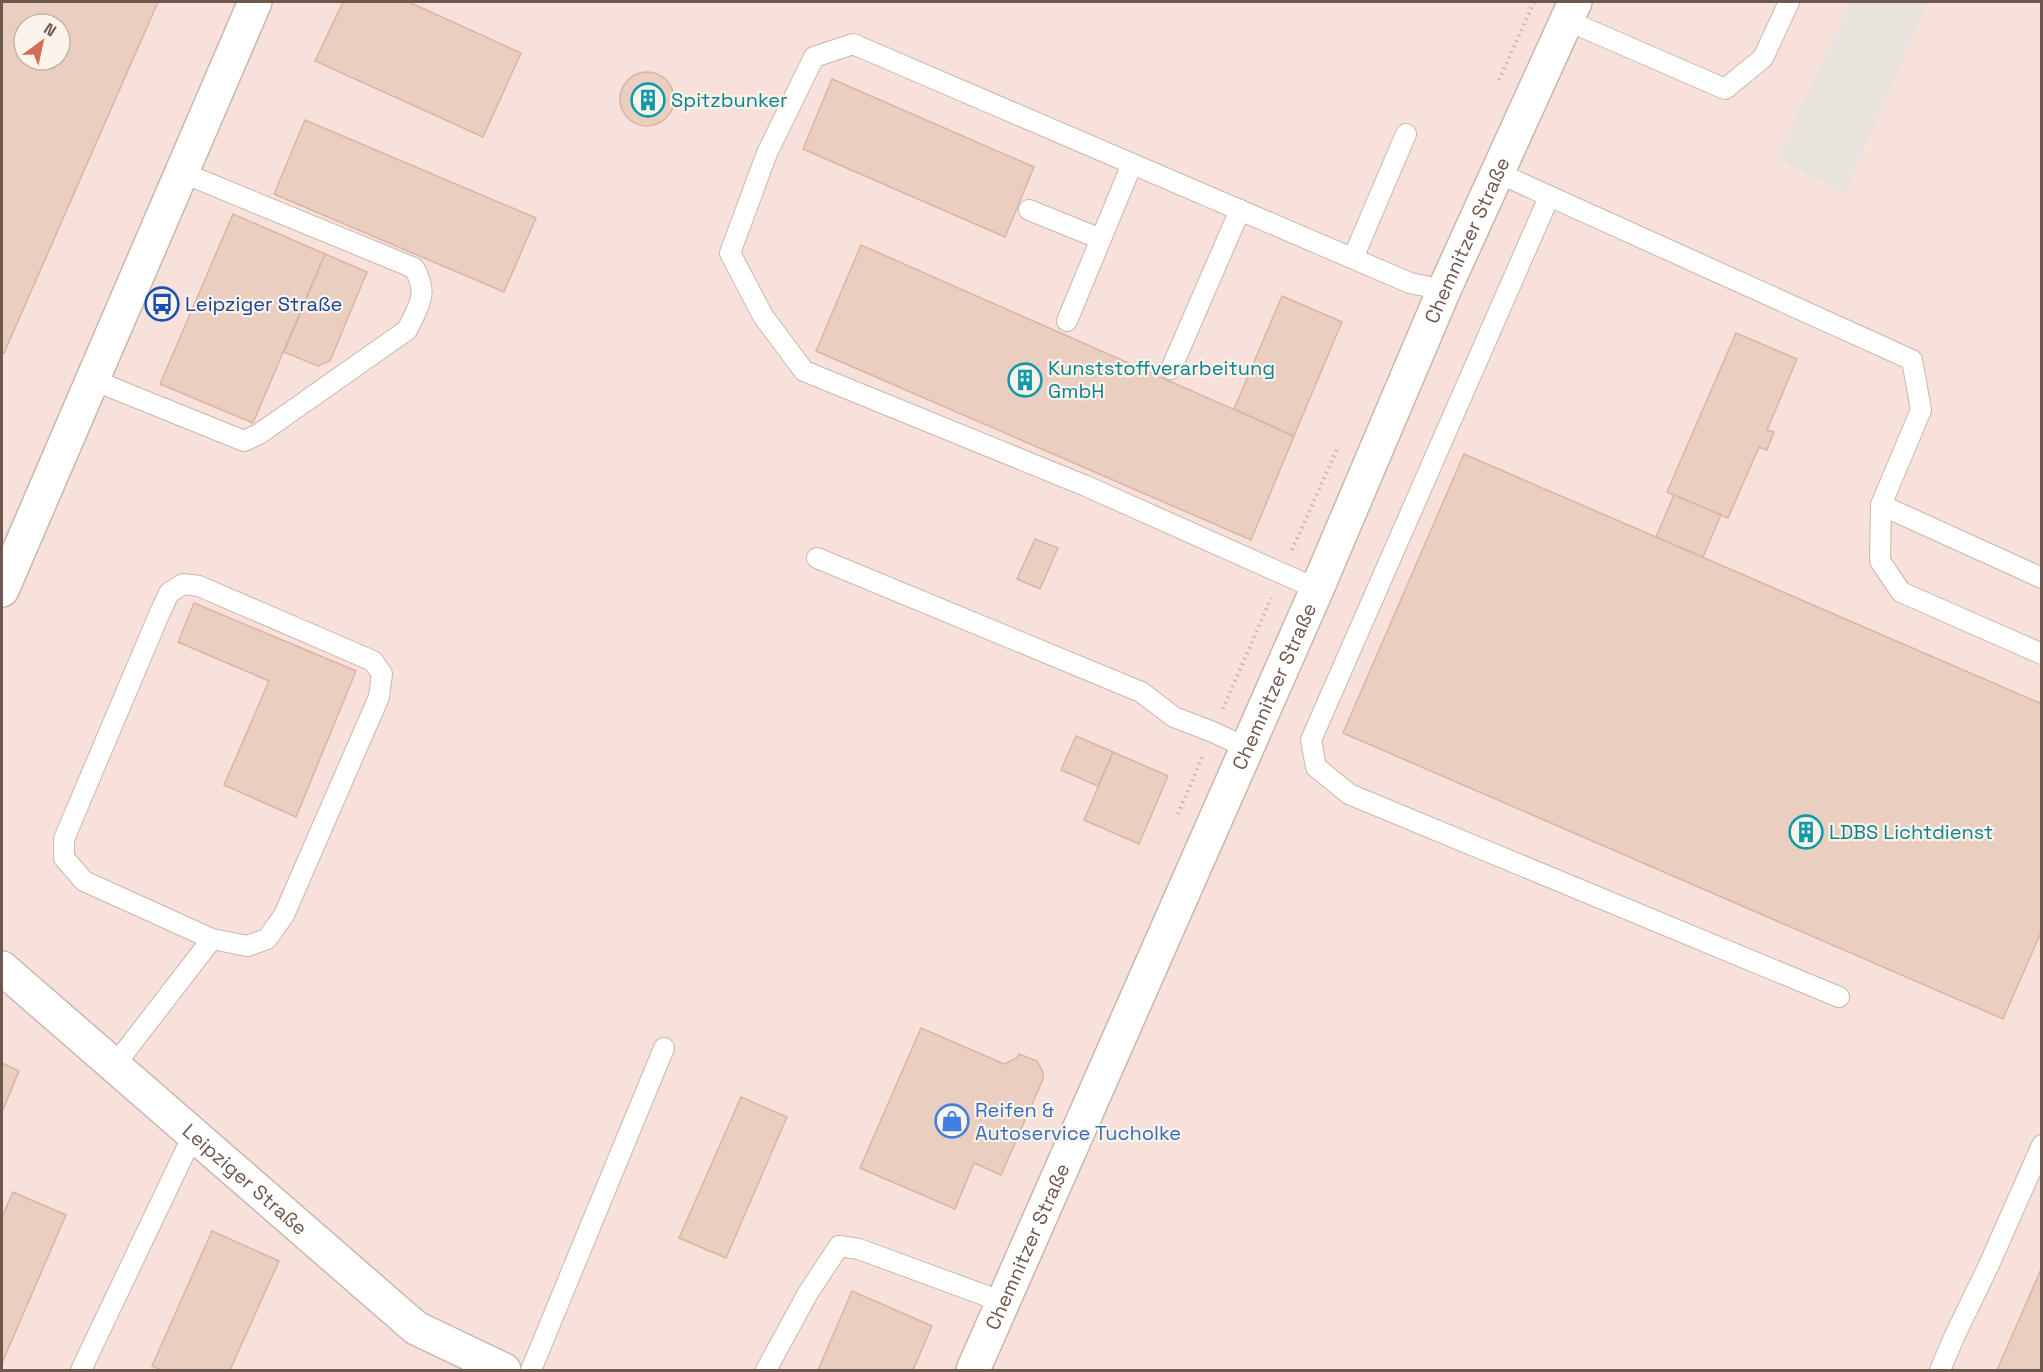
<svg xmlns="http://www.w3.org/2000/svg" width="2043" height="1372" font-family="'Space Grotesk',sans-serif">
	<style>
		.commercial { fill: #f8e1da; fill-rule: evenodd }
		.industrial { fill: #e9e3de }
		.building { fill: #eacec0; stroke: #dbb4a2; stroke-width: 1.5; fill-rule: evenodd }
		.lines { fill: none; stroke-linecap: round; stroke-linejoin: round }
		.service-casing { stroke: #c8b7ac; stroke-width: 22 }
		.minor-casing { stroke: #c8b7ac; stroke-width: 36 }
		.path { stroke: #cfb2a3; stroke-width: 4; stroke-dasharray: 1.5 4.5; stroke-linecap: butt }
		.service { stroke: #fff; stroke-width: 20 }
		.minor { stroke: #fff; stroke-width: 33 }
		.labels { text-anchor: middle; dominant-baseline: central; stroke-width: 4.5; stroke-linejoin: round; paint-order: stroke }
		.culture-label { font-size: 20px; fill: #0d838f; stroke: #fcf4ea; text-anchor: start }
		.street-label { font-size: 20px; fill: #6e574d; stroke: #fcf4ea }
		.transit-label { font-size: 20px; fill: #164399; stroke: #fcf4ea; text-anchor: start }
		.shop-label { font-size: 20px; fill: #366cbe; stroke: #fcf4ea; text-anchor: start }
	</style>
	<rect width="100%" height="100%" fill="#f9f0e4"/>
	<!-- commercial -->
	<path class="commercial" d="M2 2H2041V1370H2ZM24 24H60V60H24Z"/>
	<!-- industrial -->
	<polygon class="industrial" points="1850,2 1928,2 1845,194 1777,158"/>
	<!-- building -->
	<g class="building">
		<path d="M2 2H158L4 353 2 352ZM24 24H60V60H24Z"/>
		<polygon points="343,2 409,2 521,53 483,137 315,61"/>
		<circle cx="647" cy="99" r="27"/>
		<polygon points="832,79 1034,167 1005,237 803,149"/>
		<polygon points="305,120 536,218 504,292 274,194"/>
		<polygon points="233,214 325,254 253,423 160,384"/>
		<polygon points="861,245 1294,436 1251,540 816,351"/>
		<polygon points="325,254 367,272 330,361 318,366 284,352"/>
		<polygon points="1282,296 1342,322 1294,436 1234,409"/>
		<polygon points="1736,333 1797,359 1767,430 1774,432 1767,450 1759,447 1728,518 1667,492"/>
		<polygon points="1464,454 2042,704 2042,930 2003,1019 1343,733"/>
		<polygon points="1674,495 1721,515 1703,557 1656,537"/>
		<polygon points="1035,539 1058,548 1040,589 1017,579"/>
		<polygon points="194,603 356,671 296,817 224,785 269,681 178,642"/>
		<polygon points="1076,736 1113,752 1098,786 1061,770"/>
		<polygon points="1113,752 1168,776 1139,844 1084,820"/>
		<polygon points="921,1028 1004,1064 1017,1058 1019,1054 1037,1061 1043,1072 1043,1079 1001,1175 974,1163 955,1209 860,1168"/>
		<polygon points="2,1063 19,1071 2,1112"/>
		<polygon points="741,1097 787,1117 726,1258 679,1238"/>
		<polygon points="13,1192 66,1215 2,1363 2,1217"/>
		<polygon points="212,1231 279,1261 230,1370 162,1370 152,1366"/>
		<polygon points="2042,1267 2042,1370 1997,1370"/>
		<polygon points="852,1291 932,1326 913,1370 818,1370"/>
	</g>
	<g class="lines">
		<!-- service casing -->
		<g class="service-casing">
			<g id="service">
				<polyline points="1566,20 1725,89 1763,58 1789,2"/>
				<polyline points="1496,172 1912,360 1921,410 1881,505 1880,561 1901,592 2042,654"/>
				<polyline points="1549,197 1311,740 1316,767 1349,794 1839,997"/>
				<polyline points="1029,210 1101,239"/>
				<polyline points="1353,258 1406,134"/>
				<polyline points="1067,321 1132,164"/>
				<polyline points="1171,369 1240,210"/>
				<path d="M93 380 244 441 259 434 407 330C419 306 429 293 414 268L181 172"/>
				<polyline points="1881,505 2042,578"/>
				<polyline points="817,558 1141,692 1174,717 1213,732 1247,748"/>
				<polyline points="1317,589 1086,486 804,371 763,316 730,253 767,153 814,57 853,44 1410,283 1444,290"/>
				<polyline points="114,1066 212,939 247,946 267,939 284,915 379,697 382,674 373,661 199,586 183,584 169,593 161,610 64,839 64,858 84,881 212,939"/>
				<polyline points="81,1370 193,1135"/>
				<polyline points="531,1370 664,1048"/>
				<polyline points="766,1370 808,1293 839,1246 859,1249 1003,1302"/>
				<polyline points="1940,1370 1955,1335 1988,1267 2042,1145"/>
			</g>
		</g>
		<!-- minor casing -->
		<g class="minor-casing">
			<g id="minor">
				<polyline points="2,590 255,2"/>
				<path id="s1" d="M2 968 416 1328 504 1370"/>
				<path id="s2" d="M973 1370 1317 589 1444 290 1575 2"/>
			</g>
		</g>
		<!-- path -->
		<g class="path">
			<polyline points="1499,80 1534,2"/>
			<polyline points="1292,550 1338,447"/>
			<polyline points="1223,709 1271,598"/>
			<polyline points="1178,814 1203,755"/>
		</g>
		<!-- service -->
		<use href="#service" class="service"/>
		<!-- minor -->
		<use href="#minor" class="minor"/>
	</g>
	<!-- icons -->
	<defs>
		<g id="building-ring" transform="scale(1.725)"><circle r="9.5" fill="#fcf4ea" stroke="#0f9aa8" stroke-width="1.5"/><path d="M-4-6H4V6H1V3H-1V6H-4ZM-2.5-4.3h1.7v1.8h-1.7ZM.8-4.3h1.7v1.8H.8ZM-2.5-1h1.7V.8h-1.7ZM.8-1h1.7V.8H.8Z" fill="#0f9aa8"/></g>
		<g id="bus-ring" transform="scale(1.725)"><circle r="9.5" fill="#fcf4ea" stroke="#1a4fb4" stroke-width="1.5"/><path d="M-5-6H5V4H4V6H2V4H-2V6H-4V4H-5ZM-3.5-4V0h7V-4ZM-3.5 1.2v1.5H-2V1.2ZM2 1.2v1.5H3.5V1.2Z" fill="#1a4fb4"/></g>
		<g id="shop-ring" transform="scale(1.725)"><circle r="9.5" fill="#fcf4ea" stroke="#3f7fe0" stroke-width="1.5"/><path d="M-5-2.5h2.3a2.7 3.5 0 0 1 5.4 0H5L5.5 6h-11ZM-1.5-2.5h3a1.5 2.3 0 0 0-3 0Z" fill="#3f7fe0"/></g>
	</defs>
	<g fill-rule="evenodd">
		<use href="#building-ring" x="648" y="100"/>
		<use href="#bus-ring" x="162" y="304"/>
		<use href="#building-ring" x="1025" y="380"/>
		<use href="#building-ring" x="1806" y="832"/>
		<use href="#shop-ring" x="952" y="1121"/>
	</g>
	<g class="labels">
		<!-- culture labels -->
		<g class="culture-label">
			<text x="671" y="100">Spitzbunker</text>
			<text x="1048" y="368">Kunststoffverarbeitung<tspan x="1048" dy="23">GmbH</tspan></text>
			<text x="1829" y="832">LDBS Lichtdienst</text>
		</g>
		<!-- street labels -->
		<g class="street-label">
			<text stroke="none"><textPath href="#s2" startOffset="1233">Chemnitzer Straße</textPath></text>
			<text stroke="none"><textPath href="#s2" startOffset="747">Chemnitzer Straße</textPath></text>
			<text stroke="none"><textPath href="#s1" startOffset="322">Leipziger Straße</textPath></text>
			<text stroke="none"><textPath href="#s2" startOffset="135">Chemnitzer Straße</textPath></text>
		</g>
		<!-- transit labels -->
		<g class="transit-label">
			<text x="185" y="304">Leipziger Straße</text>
		</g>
		<!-- shop labels -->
		<g class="shop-label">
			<text x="975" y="1110">Reifen &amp;<tspan x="975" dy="23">Autoservice Tucholke</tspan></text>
		</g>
	</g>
	<!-- border -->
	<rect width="2043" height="1372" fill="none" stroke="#6e574d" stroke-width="6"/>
	<!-- north arrow -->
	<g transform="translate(42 42) rotate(33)"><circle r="28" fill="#fcf4ea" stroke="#c3b5ab" stroke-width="1.5"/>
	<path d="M0-4.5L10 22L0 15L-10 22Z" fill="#d36d59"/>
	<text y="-9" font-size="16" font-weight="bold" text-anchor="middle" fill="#6e574d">N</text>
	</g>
</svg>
